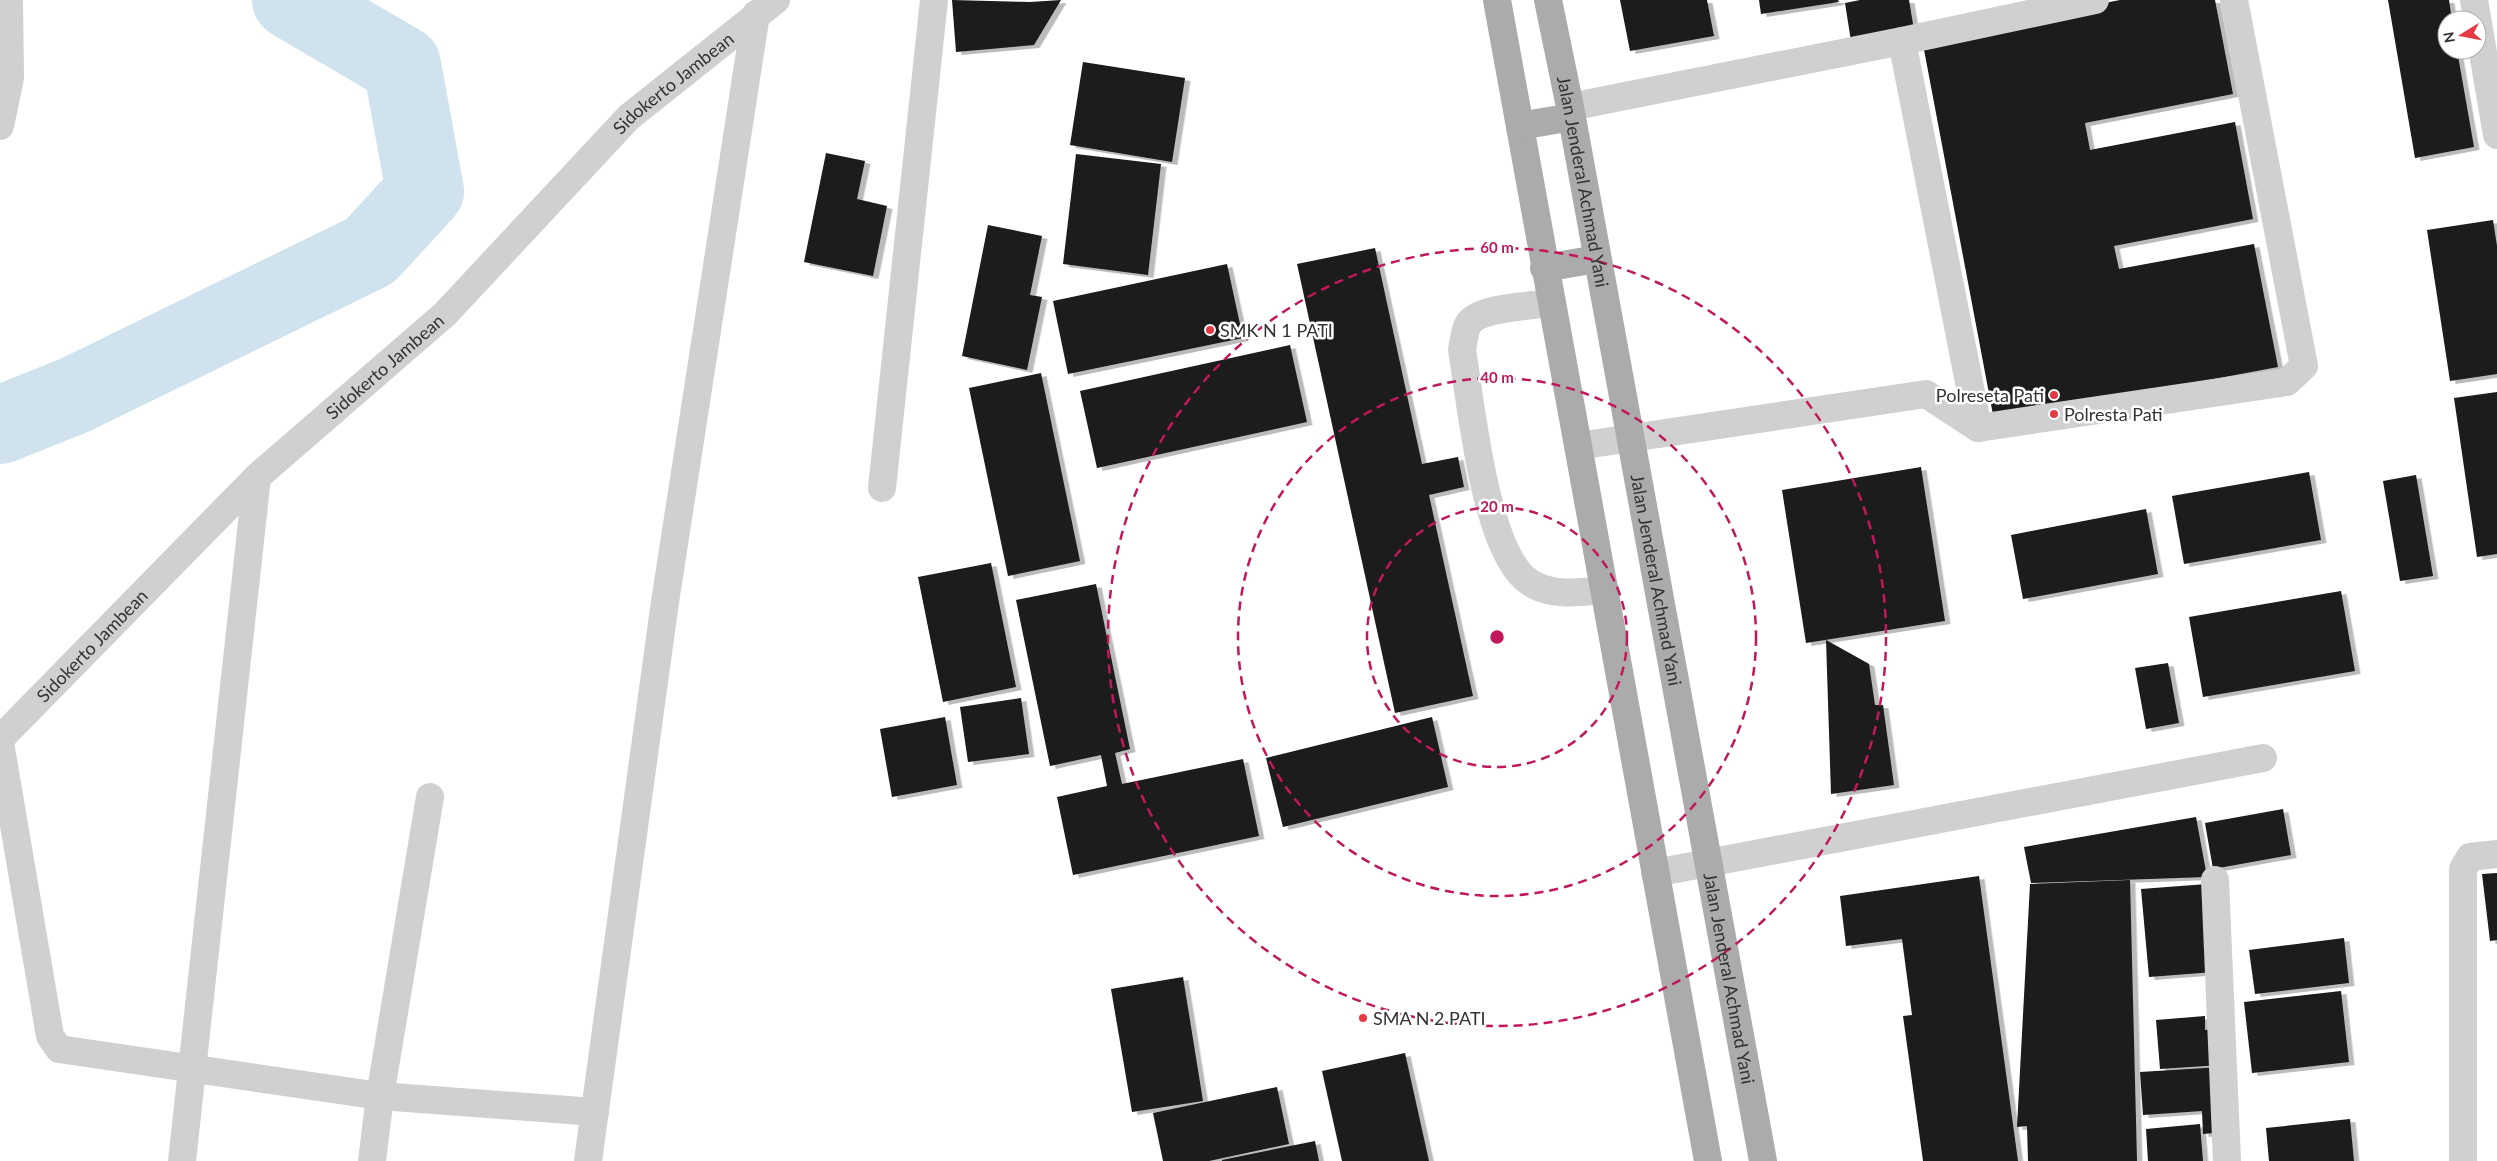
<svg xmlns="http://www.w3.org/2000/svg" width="2497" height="1161" font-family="Lato,sans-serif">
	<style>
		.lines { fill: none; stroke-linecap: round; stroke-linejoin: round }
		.river { stroke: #cfe2ee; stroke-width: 78 }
		.building { fill: #1a1a1a; filter: url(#shadow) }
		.minor { stroke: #d0d0d0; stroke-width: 28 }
		.major { stroke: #ababab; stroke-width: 28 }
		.ring { fill: none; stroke: #c2185b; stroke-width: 2.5; stroke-dasharray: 9 6 }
		.poi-dot { fill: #e63946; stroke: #fff; stroke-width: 2 }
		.labels { text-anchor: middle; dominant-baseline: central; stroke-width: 5; stroke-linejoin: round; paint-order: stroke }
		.street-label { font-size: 18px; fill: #333; stroke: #fff }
		.poi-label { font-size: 18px; fill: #333; stroke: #fff; text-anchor: start }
		.centre { fill: #c2185b; stroke: #fff; stroke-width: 2.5 }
		.ring-label { font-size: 15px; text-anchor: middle; font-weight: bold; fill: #c2185b; stroke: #fff; stroke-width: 5; stroke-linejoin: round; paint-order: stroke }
	</style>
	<defs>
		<filter id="shadow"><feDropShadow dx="5.5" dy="3" stdDeviation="0" flood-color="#0004"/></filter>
	</defs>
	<rect width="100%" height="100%" fill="#fff"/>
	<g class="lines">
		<!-- river -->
		<polyline class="river" points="0,425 75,395 370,251 425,191 402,65 291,0"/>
	</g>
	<!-- building -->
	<g class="building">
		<polygon points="952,0 1030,2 1061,0 1034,45 956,52"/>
		<polygon points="1620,0 1707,0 1714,36 1630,51"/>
		<polygon points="1759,0 1838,0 1839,2 1761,14"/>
		<polygon points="1860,0 1909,0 1914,30 1851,41 1845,3"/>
		<polygon points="2120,0 2215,0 2233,94 2085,123 2090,150 2235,122 2253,219 2114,246 2119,269 2254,244 2278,367 1994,420 1922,39"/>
		<polygon points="2388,0 2449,0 2452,20 2447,20 2447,50 2457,50 2474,147 2415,158"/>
		<polygon points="1083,62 1185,78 1172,162 1070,145"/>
		<polygon points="826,153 865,161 857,199 887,206 873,276 804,262"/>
		<polygon points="1076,154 1161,164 1148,275 1063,264"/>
		<polygon points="2493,220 2497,246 2497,374 2450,381 2427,230"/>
		<polygon points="988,225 1042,236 1030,295 1042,297 1027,370 962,356"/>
		<polygon points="1375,248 1422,464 1458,457 1464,487 1429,495 1473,696 1395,713 1297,264"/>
		<polygon points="1227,264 1243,338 1068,374 1053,301"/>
		<polygon points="1290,345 1307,422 1097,468 1080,391"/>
		<polygon points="1041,373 1080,561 1008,576 969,388"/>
		<polygon points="2497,392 2497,554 2477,557 2454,398"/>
		<polygon points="1921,467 1945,621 1806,643 1782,490"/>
		<polygon points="2309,472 2321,540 2184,564 2172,496"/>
		<polygon points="2416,475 2433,576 2400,581 2383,481"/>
		<polygon points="2146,509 2158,574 2023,599 2011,535"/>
		<polygon points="991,563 1016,687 943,702 918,577"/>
		<polygon points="1096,584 1130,749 1115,753 1122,784 1243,759 1259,836 1073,875 1057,797 1107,786 1101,755 1050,766 1016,600"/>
		<polygon points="2341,591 2355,671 2203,697 2189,617"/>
		<polygon points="1826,640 1869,664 1875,705 1883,705 1894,785 1831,794"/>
		<polygon points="2168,663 2179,723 2146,729 2135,668"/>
		<polygon points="1021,698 1029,754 968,762 960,707"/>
		<polygon points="945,717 957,785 892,797 880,729"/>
		<polygon points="1432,717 1448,787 1283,827 1266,758"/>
		<polygon points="2283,809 2291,855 2213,869 2205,823"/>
		<polygon points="2196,817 2207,877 2031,883 2024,847"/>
		<polygon points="2497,873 2497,940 2490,941 2482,874"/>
		<polygon points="1979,876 2018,1161 1923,1161 1903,1016 1912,1015 1902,939 1846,946 1840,896"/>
		<polygon points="2130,880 2137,1161 2028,1161 2027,1126 2017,1127 2030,884"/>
		<polygon points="2207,884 2214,972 2149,977 2141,889"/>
		<polygon points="2344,938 2349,983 2255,994 2249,950"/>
		<polygon points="1183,977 1203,1101 1132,1112 1111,989"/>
		<polygon points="2341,991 2349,1062 2252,1073 2244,1002"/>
		<polygon points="2205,1016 2205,1030 2218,1029 2221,1065 2160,1069 2156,1020"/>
		<polygon points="1405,1053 1429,1161 1342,1161 1322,1071"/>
		<polygon points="2221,1067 2225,1132 2203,1134 2202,1111 2143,1115 2140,1072"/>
		<polygon points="1277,1087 1289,1144 1209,1161 1163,1161 1153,1113"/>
		<polygon points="2350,1119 2354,1161 2269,1161 2266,1128"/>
		<polygon points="2200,1124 2203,1161 2148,1161 2146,1129"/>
		<polygon points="1315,1141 1319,1161 1222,1161 1222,1160"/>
	</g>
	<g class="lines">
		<!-- minor -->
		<g class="minor">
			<polyline points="2474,0 2497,135"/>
			<polyline points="1902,41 1978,428"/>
			<polyline points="1570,107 1902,41 2095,0"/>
			<polyline points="0,126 10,78 9,0"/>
			<path d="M1552 303C1532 306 1481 307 1469 323 1464 330 1464 341 1462 350 1471 403 1485 556 1531 583 1554 597 1580 592 1605 590"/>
			<polyline points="1578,446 1926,394 1978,428 2287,382 2304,366 2234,0"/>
			<polyline points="882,488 934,0"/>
			<path id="s1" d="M0 739 257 477 445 314 629 117 776 0"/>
			<polyline points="0,743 50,1036 59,1049 380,1096 595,1112"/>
			<polyline points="1655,873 2263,758"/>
			<polyline points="2215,880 2227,1161"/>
			<polyline points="182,1161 257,477"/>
			<polyline points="372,1161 380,1096 430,797"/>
			<polyline points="588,1161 665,602 756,14"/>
			<polyline points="2463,1161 2463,869 2470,857 2497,854"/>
		</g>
		<!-- major -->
		<g class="major">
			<polyline points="1497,0 1708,1161"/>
			<path id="s2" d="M1548 0 1570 107 1763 1161"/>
			<polyline points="1520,126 1572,117"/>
			<polyline points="1544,268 1597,259"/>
		</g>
	</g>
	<!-- distance rings -->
	<g class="ring">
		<circle cx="1497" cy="637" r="130"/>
		<circle cx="1497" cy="637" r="259"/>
		<circle cx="1497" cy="637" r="389"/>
	</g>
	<!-- markers -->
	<g class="poi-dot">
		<circle cx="1210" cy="330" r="5"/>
		<circle cx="2054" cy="395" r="5"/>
		<circle cx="2054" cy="414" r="5"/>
		<circle cx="1363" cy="1018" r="5"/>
	</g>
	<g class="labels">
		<!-- street labels -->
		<g class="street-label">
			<text stroke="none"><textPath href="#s1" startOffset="941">Sidokerto Jambean</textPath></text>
			<text stroke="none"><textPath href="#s2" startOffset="185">Jalan Jenderal Achmad Yani</textPath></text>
			<text stroke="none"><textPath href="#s1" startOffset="536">Sidokerto Jambean</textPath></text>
			<text stroke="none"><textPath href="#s2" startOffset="590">Jalan Jenderal Achmad Yani</textPath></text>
			<text stroke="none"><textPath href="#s1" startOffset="131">Sidokerto Jambean</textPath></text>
			<text stroke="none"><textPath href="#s2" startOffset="995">Jalan Jenderal Achmad Yani</textPath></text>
		</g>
		<!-- poi labels -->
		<g class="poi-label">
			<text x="1220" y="330">SMK N 1 PATI</text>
			<text x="2044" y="395" text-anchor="end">Polreseta Pati</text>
			<text x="2064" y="414">Polresta Pati</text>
			<text x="1373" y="1018">SMA N 2 PATI</text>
		</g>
	</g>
	<circle cx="1497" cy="637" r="8" class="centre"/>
	<g class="ring-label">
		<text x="1497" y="253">60 m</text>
		<text x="1497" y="383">40 m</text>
		<text x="1497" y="512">20 m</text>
	</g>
	<!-- north arrow -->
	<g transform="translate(2462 35) rotate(260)"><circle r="24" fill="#ffffff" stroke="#adadad"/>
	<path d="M0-4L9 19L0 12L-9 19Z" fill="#e63946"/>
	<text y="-8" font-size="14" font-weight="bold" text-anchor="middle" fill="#333333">N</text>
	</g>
</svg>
